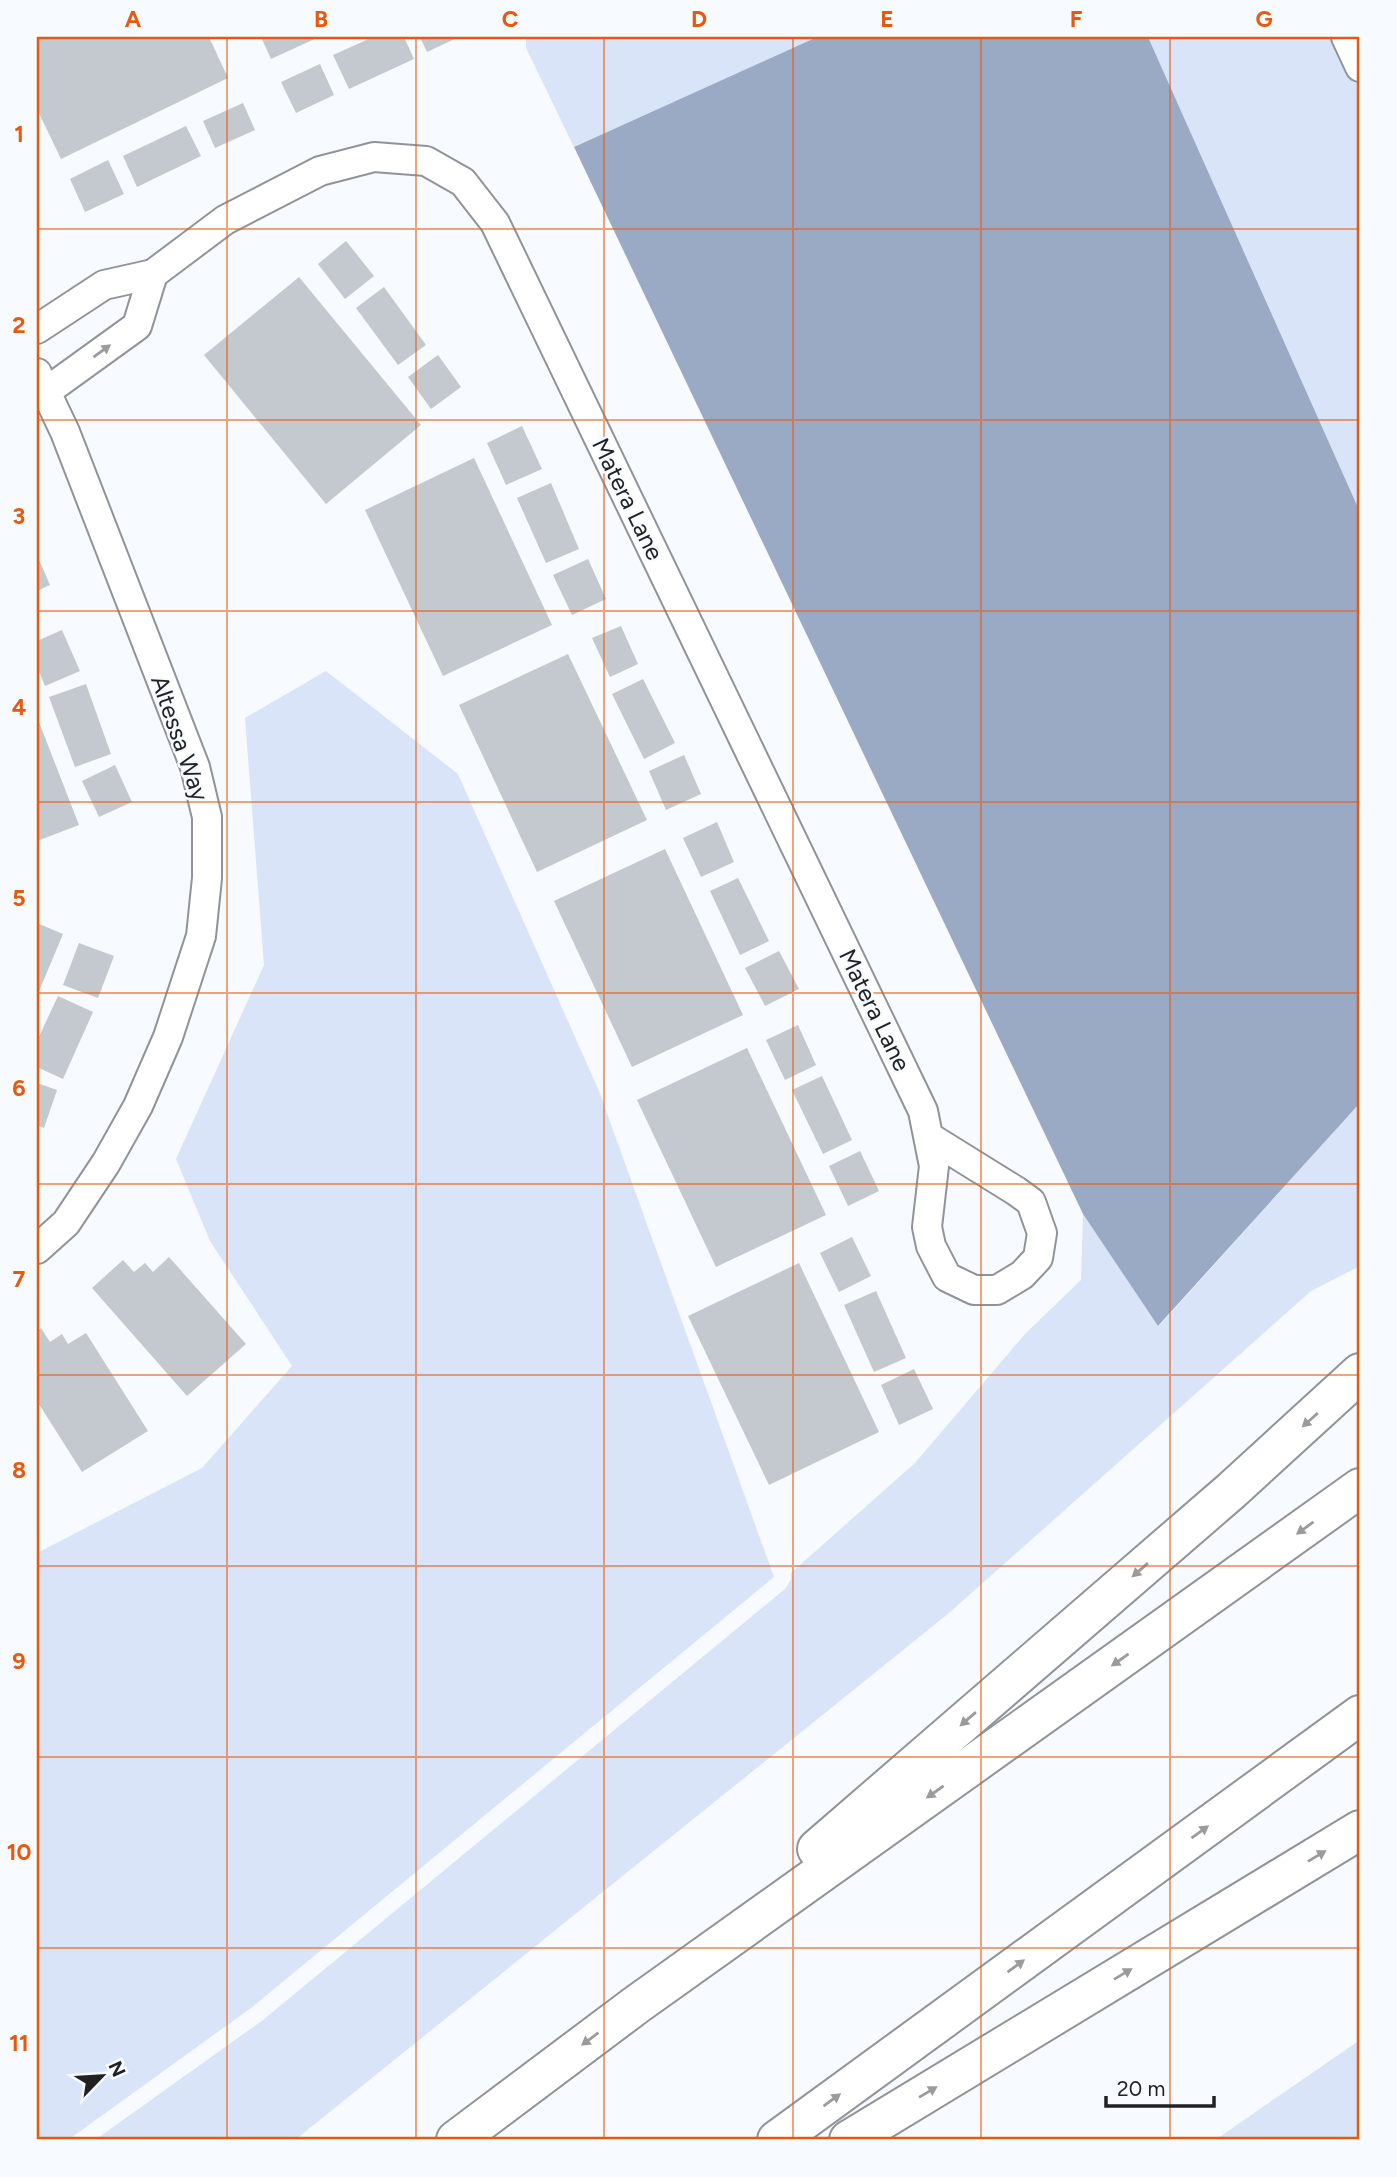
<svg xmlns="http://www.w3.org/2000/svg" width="1397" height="2177" font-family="Figtree,sans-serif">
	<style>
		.green { fill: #d9e4f8 }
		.water { fill: #9aaac5 }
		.building { fill: #c4c8cf }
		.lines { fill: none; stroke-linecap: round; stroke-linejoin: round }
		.minor-casing { stroke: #90949a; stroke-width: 32 }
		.motorway-casing { stroke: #90949a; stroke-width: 42 }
		.minor { stroke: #fff; stroke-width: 28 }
		.motorway { stroke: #fff; stroke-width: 38 }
		.oneway { fill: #9a9b9c }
		.grid { fill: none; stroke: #e8590c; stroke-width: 2; stroke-opacity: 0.55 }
		.labels { text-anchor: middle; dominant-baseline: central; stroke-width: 5; stroke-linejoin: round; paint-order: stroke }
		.street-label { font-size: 24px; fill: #1f2123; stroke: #f7fafe }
		.neatline { fill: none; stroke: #e8590c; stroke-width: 2.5 }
		.grid-label { font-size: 23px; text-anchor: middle; font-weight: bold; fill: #e8590c }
	</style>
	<rect width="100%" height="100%" fill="#f7fafe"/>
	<!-- green -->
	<g class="green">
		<polygon points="526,37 817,37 574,147 526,48"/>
		<polygon points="1148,37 1360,37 1360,512"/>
		<polygon points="326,671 458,774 599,1091 774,1577 251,2008 68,2140 37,2140 37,1553 202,1468 292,1366 210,1241 176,1159 264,965 245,718"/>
		<polygon points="1360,1103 1360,1266 1311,1291 949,1613 295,2140 95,2140 263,2020 785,1589 791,1580 791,1573 915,1463 1025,1334 1081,1280 1083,1214 1159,1326"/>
		<polygon points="1360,2040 1360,2140 1215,2140"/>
	</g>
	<!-- water -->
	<polygon class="water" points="817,37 1148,37 1360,512 1360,1103 1158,1326 1083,1214 574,147"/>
	<!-- building -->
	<g class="building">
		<polygon points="37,37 209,37 228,78 61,159 37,109"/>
		<polygon points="261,37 319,37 271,59"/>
		<polygon points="373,37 404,37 414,59 349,89 333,55"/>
		<polygon points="420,37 459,37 427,52"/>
		<polygon points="320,64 334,95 296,113 281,82"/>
		<polygon points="243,103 255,130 215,148 203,121"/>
		<polygon points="186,126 201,156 137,187 123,156"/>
		<polygon points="108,160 124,194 85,212 70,179"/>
		<polygon points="346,241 374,276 345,299 318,264"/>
		<polygon points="299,277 421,425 326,504 204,355"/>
		<polygon points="384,287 426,345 398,365 356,308"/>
		<polygon points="438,355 461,387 431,409 408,377"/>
		<polygon points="522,426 542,469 506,485 487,443"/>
		<polygon points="474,458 552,625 443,676 365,510"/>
		<polygon points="551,483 579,549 546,563 517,498"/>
		<polygon points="37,555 50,585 37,591"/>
		<polygon points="588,559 606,599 572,615 553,575"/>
		<polygon points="621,626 638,664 610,677 592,638"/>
		<polygon points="62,630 80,671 45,686 37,666 37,641"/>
		<polygon points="568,654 647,820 537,872 459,705"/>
		<polygon points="643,679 675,743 644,759 612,694"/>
		<polygon points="86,684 111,754 75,767 49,697"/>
		<polygon points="37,717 79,825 37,841"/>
		<polygon points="684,755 701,794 666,810 649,771"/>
		<polygon points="115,765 132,802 99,817 82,781"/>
		<polygon points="717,822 734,862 701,877 683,838"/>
		<polygon points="665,849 743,1015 632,1067 554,901"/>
		<polygon points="738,878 769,941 740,955 710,891"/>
		<polygon points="37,923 63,934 37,996"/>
		<polygon points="79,943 114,956 98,998 63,985"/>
		<polygon points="779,951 799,989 765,1006 745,968"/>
		<polygon points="58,996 93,1012 63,1079 37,1067 37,1041"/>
		<polygon points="798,1025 816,1065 785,1080 766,1040"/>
		<polygon points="747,1048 826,1215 716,1267 637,1100"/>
		<polygon points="822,1076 852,1140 823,1154 792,1090"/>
		<polygon points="37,1083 57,1090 44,1128 37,1125"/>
		<polygon points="860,1151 879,1191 848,1206 829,1166"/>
		<polygon points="852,1237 871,1276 839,1292 820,1253"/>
		<polygon points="169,1257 246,1344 187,1396 92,1288 123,1260 134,1272 145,1263 153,1272"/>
		<polygon points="799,1263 879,1432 769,1485 688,1316"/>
		<polygon points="876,1291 906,1358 874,1372 844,1305"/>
		<polygon points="41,1328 50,1342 62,1334 68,1344 86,1333 148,1431 82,1472 37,1401 37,1331"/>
		<polygon points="914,1369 933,1409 899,1425 881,1385"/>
	</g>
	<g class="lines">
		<!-- minor casing -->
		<g class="minor-casing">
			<g id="minor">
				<polyline points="1346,37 1360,67"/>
				<polyline points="37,329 104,285 153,274 225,220 320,171 374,157 426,161 463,182 495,223 923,1111 934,1166 927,1227 931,1246 947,1277 974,1290 997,1290 1022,1275 1038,1258 1042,1233 1031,1202 1016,1191 929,1137"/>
				<polyline points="37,373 65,432 195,767 207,817 207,878 201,936 168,1037 138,1106 106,1163 66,1223 37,1249"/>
				<polyline points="47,391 137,326 153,274"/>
			</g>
		</g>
		<!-- motorway casing -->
		<g class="motorway-casing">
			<g id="motorway">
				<polyline points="817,1849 1231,1491 1360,1373"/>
				<polyline points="456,2140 636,2005 1360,1488"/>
				<polyline points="777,2140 1360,1715"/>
				<polyline points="849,2140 1360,1830"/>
			</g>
		</g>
		<!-- minor -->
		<use href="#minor" class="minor"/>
		<!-- motorway -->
		<use href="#motorway" class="motorway"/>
	</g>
	<!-- one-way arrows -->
	<defs><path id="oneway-solid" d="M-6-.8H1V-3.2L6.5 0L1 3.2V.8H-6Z" transform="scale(1.75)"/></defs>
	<g class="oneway">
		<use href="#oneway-solid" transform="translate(102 351) rotate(-36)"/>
		<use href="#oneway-solid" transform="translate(1310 1420) rotate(138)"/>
		<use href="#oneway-solid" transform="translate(1305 1528) rotate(144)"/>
		<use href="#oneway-solid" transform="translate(1140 1570) rotate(139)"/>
		<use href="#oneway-solid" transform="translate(1120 1660) rotate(145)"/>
		<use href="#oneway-solid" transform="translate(968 1719) rotate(139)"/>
		<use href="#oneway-solid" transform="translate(935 1792) rotate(145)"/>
		<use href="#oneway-solid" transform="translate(1200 1832) rotate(-36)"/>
		<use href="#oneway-solid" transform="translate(1317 1856) rotate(-31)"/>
		<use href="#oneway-solid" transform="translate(1016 1966) rotate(-36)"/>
		<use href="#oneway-solid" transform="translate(1123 1974) rotate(-31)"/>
		<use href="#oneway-solid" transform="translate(590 2039) rotate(143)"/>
		<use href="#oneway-solid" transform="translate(928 2092) rotate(-31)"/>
		<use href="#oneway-solid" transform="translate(832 2100) rotate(-36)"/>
	</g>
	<!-- grid -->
	<path class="grid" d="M227 37V2140M416 37V2140M604 37V2140M793 37V2140M981 37V2140M1170 37V2140M37 229H1360M37 420H1360M37 611H1360M37 802H1360M37 993H1360M37 1184H1360M37 1375H1360M37 1566H1360M37 1757H1360M37 1948H1360"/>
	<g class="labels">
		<!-- street labels -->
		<g class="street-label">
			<text transform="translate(628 499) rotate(64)">Matera Lane</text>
			<text transform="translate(180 738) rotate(71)">Altessa Way</text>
			<text transform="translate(875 1010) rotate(64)">Matera Lane</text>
		</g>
	</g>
	<!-- border -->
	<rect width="1397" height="2177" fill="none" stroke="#f7fafe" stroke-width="77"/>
	<!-- north arrow -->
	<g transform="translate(102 2076) rotate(65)" stroke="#f7fafe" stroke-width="5" paint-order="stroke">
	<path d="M0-5L12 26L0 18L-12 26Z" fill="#1f2123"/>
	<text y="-10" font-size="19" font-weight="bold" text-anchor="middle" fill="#1f2123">N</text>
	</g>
	<!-- scale -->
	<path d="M1106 2096v10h108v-10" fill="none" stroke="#1f2123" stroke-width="3.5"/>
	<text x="1117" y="2096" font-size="21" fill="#1f2123" stroke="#f7fafe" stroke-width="5" paint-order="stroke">20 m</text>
	<rect x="38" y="38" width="1320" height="2100" class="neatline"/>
	<g class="grid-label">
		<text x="133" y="27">A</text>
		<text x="321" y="27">B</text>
		<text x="510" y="27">C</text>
		<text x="699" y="27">D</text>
		<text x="887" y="27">E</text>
		<text x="1076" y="27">F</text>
		<text x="1264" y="27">G</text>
		<text x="19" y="142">1</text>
		<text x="19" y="333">2</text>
		<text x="19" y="524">3</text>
		<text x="19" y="715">4</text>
		<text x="19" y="906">5</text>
		<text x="19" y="1096">6</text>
		<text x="19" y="1287">7</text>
		<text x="19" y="1478">8</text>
		<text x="19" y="1669">9</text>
		<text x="19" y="1860">10</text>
		<text x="19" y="2051">11</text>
	</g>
</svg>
